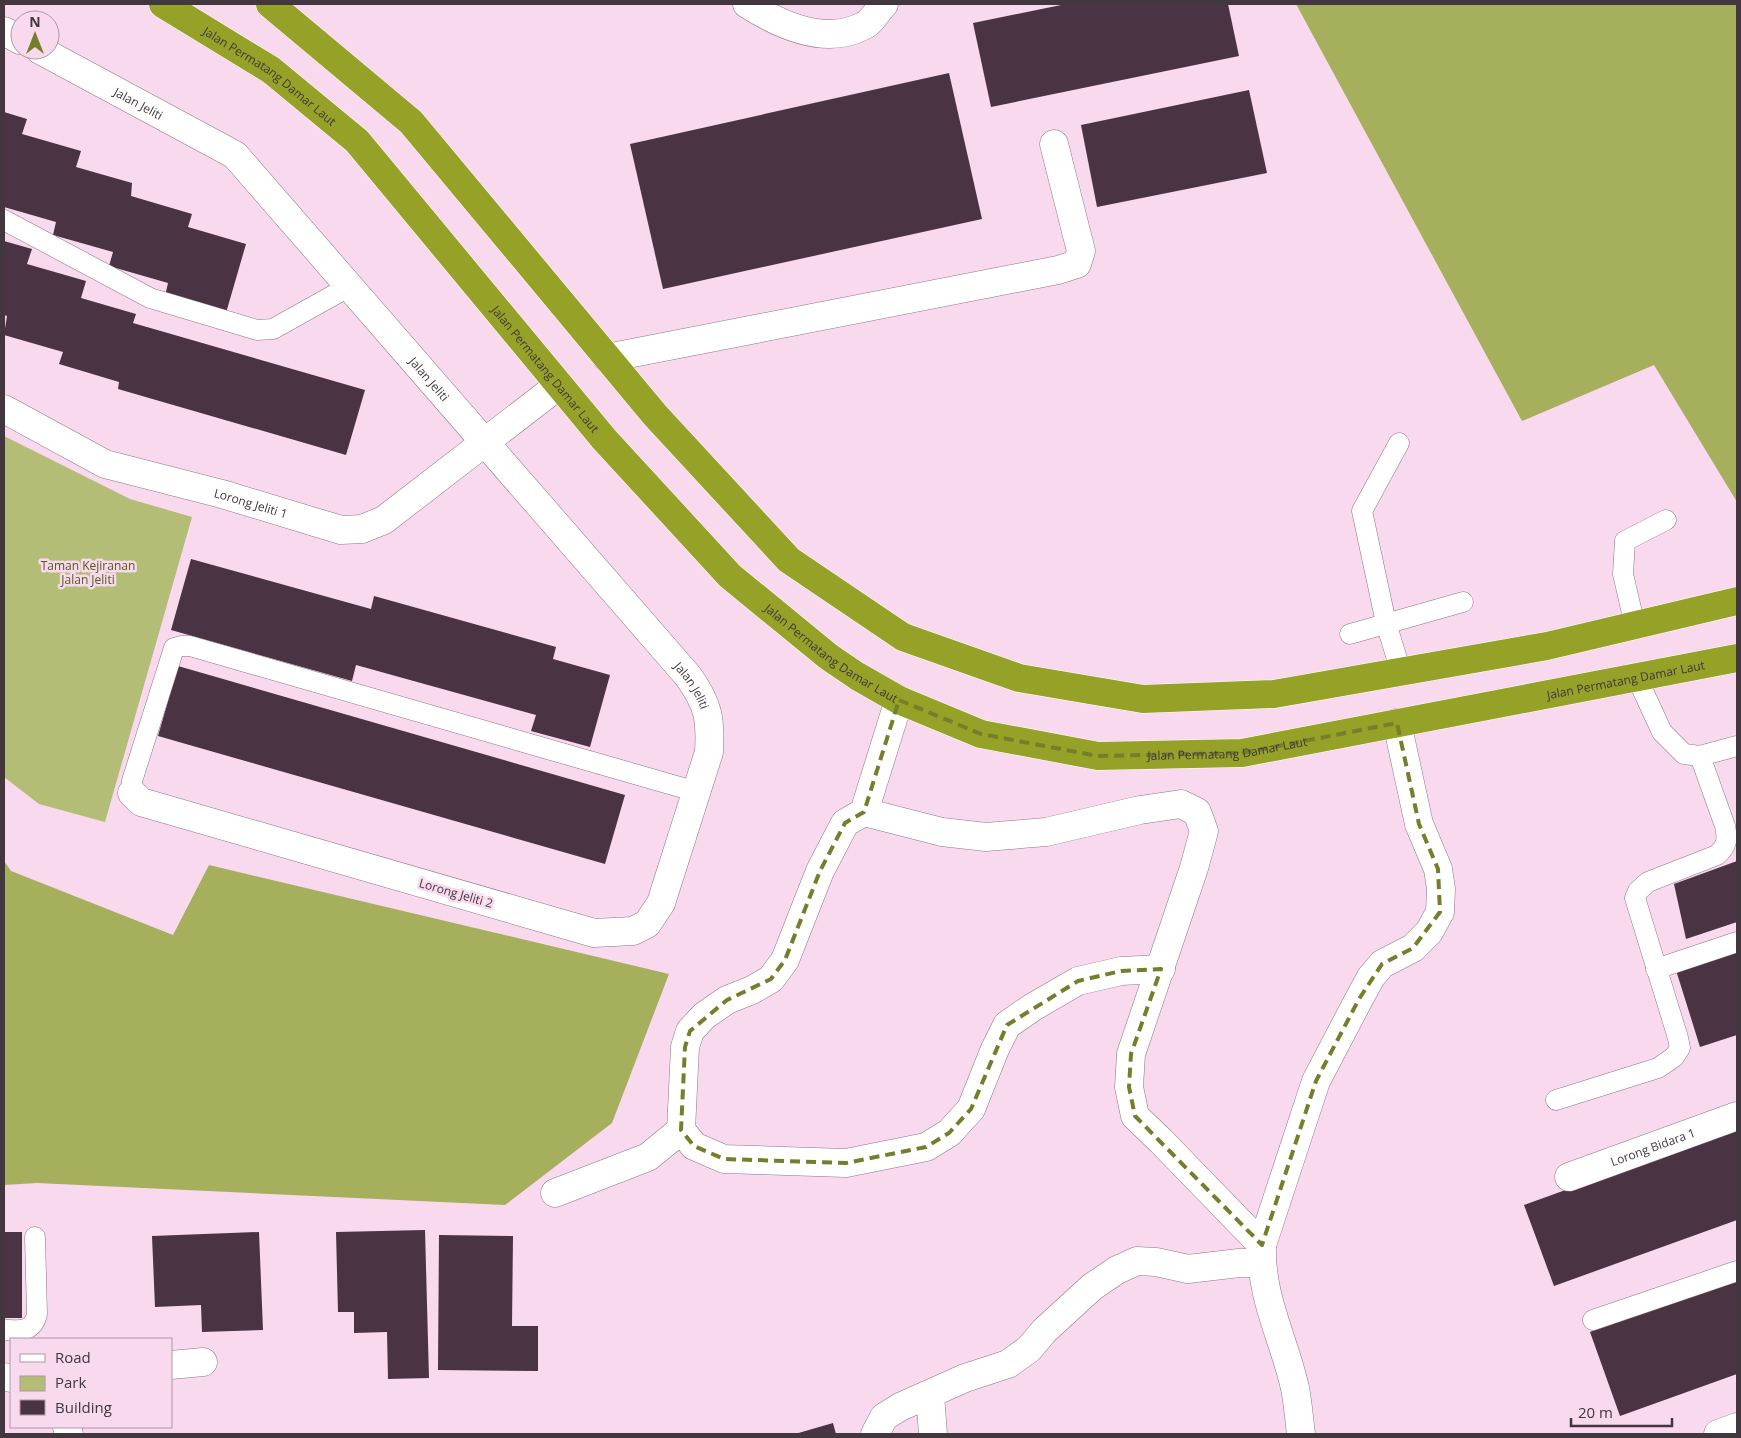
<svg xmlns="http://www.w3.org/2000/svg" width="1741" height="1438" font-family="'Open Sans',sans-serif">
	<style>
		.green { fill: #b4bd76 }
		.forest { fill: #a5af5c }
		.building { fill: #4a3343 }
		.lines { fill: none; stroke-linecap: round; stroke-linejoin: round }
		.lane-casing { stroke: #907586; stroke-width: 21 }
		.street-casing { stroke: #907586; stroke-width: 29 }
		.highway-casing { stroke: #fff; stroke-width: 29 }
		.lane { stroke: #fff; stroke-width: 20 }
		.street { stroke: #fff; stroke-width: 28 }
		.highway { stroke: #95a127; stroke-width: 28 }
		.marked { fill: none; stroke: #757e2a; stroke-width: 4; stroke-dasharray: 10 6; stroke-linejoin: round }
		.labels { text-anchor: middle; dominant-baseline: central; stroke-width: 5; stroke-linejoin: round; paint-order: stroke }
		.street-label { font-size: 12px; fill: #42373e; stroke: #f8d9ed }
		.park-label { font-size: 12px; fill: #555b1f; stroke: #f8d9ed }
	</style>
	<rect width="100%" height="100%" fill="#f8d9ed"/>
	<!-- green -->
	<polygon class="green" points="4,436 130,499 192,517 105,822 39,804 4,777"/>
	<!-- forest -->
	<g class="forest">
		<polygon points="1296,4 1737,4 1737,502 1654,365 1522,421"/>
		<polygon points="4,861 11,871 173,935 209,865 669,974 612,1123 505,1205 37,1183 4,1185"/>
	</g>
	<!-- building -->
	<g class="building">
		<polygon points="1066,4 1228,4 1239,56 991,107 973,23"/>
		<polygon points="949,73 982,219 663,289 630,144"/>
		<polygon points="1249,90 1267,173 1097,207 1081,125"/>
		<polygon points="4,112 27,119 22,134 81,151 76,167 132,183 131,196 192,214 188,227 246,244 226,313 165,296 168,283 109,266 113,252 53,235 56,222 4,207"/>
		<polygon points="4,241 32,249 27,264 86,281 81,298 136,314 133,323 365,390 346,455 118,389 119,382 59,364 63,352 4,335 7,316 4,315"/>
		<polygon points="191,559 371,609 374,596 556,647 553,659 610,675 590,747 531,731 536,715 356,665 352,681 171,630"/>
		<polygon points="178,666 625,795 605,864 158,736"/>
		<polygon points="1737,861 1737,922 1686,939 1674,884"/>
		<polygon points="1737,948 1737,1035 1700,1047 1675,967"/>
		<polygon points="1737,1128 1737,1220 1554,1286 1524,1205"/>
		<polygon points="425,1230 429,1378 388,1379 387,1332 354,1333 354,1312 338,1312 336,1232"/>
		<rect x="4" y="1232" width="18" height="86"/>
		<polygon points="259,1232 263,1330 202,1332 201,1305 155,1307 152,1236"/>
		<polygon points="439,1235 513,1236 512,1326 538,1326 538,1371 438,1370"/>
		<polygon points="1737,1280 1737,1374 1620,1416 1590,1332"/>
		<polygon points="833,1423 836,1434 795,1434"/>
	</g>
	<g class="lines">
		<!-- lane casing -->
		<g class="lane-casing">
			<g id="lane">
				<polyline points="4,220 150,298 257,330 273,329 350,286"/>
				<polyline points="1399,443 1362,511 1386,623 1401,672"/>
				<polyline points="1635,626 1623,574 1625,541 1666,520"/>
				<polyline points="1350,634 1463,602"/>
				<polyline points="1637,678 1662,732 1684,754 1700,756 1737,746"/>
				<polyline points="132,793 132,781 174,648 181,646 190,646 697,792"/>
				<polyline points="1656,969 1737,942"/>
				<path d="M1556 1100 1658 1068 1674 1057 1680 1048 1678 1038 1635 898 1638 891 1648 882 1717 855C1727 846 1728 839 1725 826L1700 756"/>
				<polyline points="1593,1320 1737,1271"/>
				<path d="M4 1330C19 1330 33 1333 37 1314L35 1237"/>
			</g>
		</g>
		<!-- street casing -->
		<g class="street-casing">
			<g id="street">
				<path d="M747 4C780 25 825 46 863 26 871 23 878 10 884 4"/>
				<polyline points="4,31 20,40"/>
				<path id="s1" d="M40 50 235 155 688 676C708 704 711 718 709 752L661 903 647 924 633 931 594 933 141 802 132 793"/>
				<polyline points="607,358 1058,270 1077,264 1081,251 1054,144"/>
				<path id="s2" d="M4 409 105 464 222 494 341 530 362 529 384 520 559 385"/>
				<path d="M864 812 942 832 986 837 1046 832 1140 810 1181 804 1197 812 1204 831 1194 868 1131 1054 1129 1087 1135 1116 1161 1141 1262 1245C1260 1297 1284 1339 1295 1388 1298 1403 1299 1419 1301 1434"/>
				<polyline points="681,1130 694,1146 724,1159 846,1163 926,1147 949,1133 971,1109 995,1049 1007,1025 1033,1007 1078,981 1121,971 1161,969"/>
				<path id="s3" d="M1569 1177 1737 1116"/>
				<polyline points="555,1193 648,1157 681,1130 685,1047 690,1031 704,1016 727,1000 752,990 771,979 785,960 820,871 845,823 864,812 899,700"/>
				<polyline points="1262,1245 1316,1081 1359,999 1371,977 1382,964 1413,948 1429,932 1440,912 1441,889 1438,869 1419,824 1397,723"/>
				<polyline points="171,1365 203,1362"/>
				<polyline points="4,1377 11,1378"/>
				<polyline points="930,1395 933,1434"/>
				<polyline points="67,1427 69,1434"/>
				<polyline points="875,1434 884,1417 900,1407 965,1378 1008,1364 1029,1349 1044,1331 1092,1287 1117,1270 1137,1261 1156,1262 1188,1269 1239,1263 1262,1263"/>
				<polyline points="1718,1434 1737,1427"/>
			</g>
		</g>
		<!-- highway casing -->
		<g class="highway-casing">
			<g id="highway">
				<path id="s4" d="M163 4 271 70 357 141 604 439 730 576 829 657 857 676 899 700 981 734 1098 756 1242 753 1737 658"/>
				<polyline points="270,4 411,122 655,415 789,560 903,637 1019,678 1143,699 1274,694 1547,646 1737,601"/>
			</g>
		</g>
		<!-- lane -->
		<use href="#lane" class="lane"/>
		<!-- street -->
		<use href="#street" class="street"/>
		<!-- highway -->
		<use href="#highway" class="highway"/>
	</g>
	<!-- marked area -->
	<path class="marked" d="M899 700 981 734 1098 756 1242 753 1397 723 1419 824 1438 869 1440 912 1413 948 1382 964 1359 999 1316 1081 1262 1245 1135 1116 1129 1087 1131 1054 1161 969 1121 971 1078 981 1007 1025 971 1109 949 1133 926 1147 846 1163 724 1159 694 1146 681 1130 685 1047 690 1031 727 1000 771 979 785 960 820 871 845 823 864 812Z"/>
	<g class="labels">
		<!-- street labels -->
		<g class="street-label">
			<text stroke="none"><textPath href="#s4" startOffset="129">Jalan Permatang Damar Laut</textPath></text>
			<text stroke="none"><textPath href="#s1" startOffset="112">Jalan Jeliti</textPath></text>
			<text stroke="none"><textPath href="#s4" startOffset="534">Jalan Permatang Damar Laut</textPath></text>
			<text stroke="none"><textPath href="#s1" startOffset="518">Jalan Jeliti</textPath></text>
			<text stroke="none"><textPath href="#s2" startOffset="266">Lorong Jeliti 1</textPath></text>
			<text stroke="none"><textPath href="#s4" startOffset="939">Jalan Permatang Damar Laut</textPath></text>
			<text stroke="none"><textPath href="#s4" startOffset="1764">Jalan Permatang Damar Laut</textPath></text>
			<text stroke="none"><textPath href="#s1" startOffset="922">Jalan Jeliti</textPath></text>
			<text stroke="none"><textPath href="#s4" startOffset="1359">Jalan Permatang Damar Laut</textPath></text>
			<text transform="translate(456 893) rotate(16)">Lorong Jeliti 2</text>
			<text stroke="none"><textPath href="#s3" startOffset="89">Lorong Bidara 1</textPath></text>
		</g>
		<!-- park labels -->
		<g class="park-label">
			<text x="88" y="565">Taman Kejiranan<tspan x="88" dy="14">Jalan Jeliti</tspan></text>
		</g>
	</g>
	<!-- border -->
	<rect width="1741" height="1438" fill="none" stroke="#42373e" stroke-width="10"/>
	<!-- legend -->
	<rect x="10" y="1338" width="162" height="90" fill="#f8d9ed" stroke="#af98a7"/>
	<rect x="20" y="1354" width="25" height="8" fill="#ffffff" stroke="#af98a7"/>
	<text x="55" y="1363" font-size="15" fill="#42373e">Road</text>
	<rect x="20" y="1376" width="25" height="15" fill="#b4bd76" stroke="#af98a7"/>
	<text x="55" y="1388" font-size="15" fill="#42373e">Park</text>
	<rect x="20" y="1400" width="25" height="15" fill="#4a3343" stroke="#af98a7"/>
	<text x="55" y="1413" font-size="15" fill="#42373e">Building</text>
	<!-- north arrow -->
	<g transform="translate(35 35)"><circle r="24" fill="#f8d9ed" stroke="#af98a7"/>
	<path d="M0-4L9 19L0 12L-9 19Z" fill="#757e2a"/>
	<text y="-8" font-size="14" font-weight="bold" text-anchor="middle" fill="#42373e">N</text>
	</g>
	<!-- scale -->
	<path d="M1571 1418v8h101v-8" fill="none" stroke="#42373e" stroke-width="2.5"/>
	<text x="1578" y="1418" font-size="15" fill="#42373e" stroke="#f8d9ed" stroke-width="4" paint-order="stroke">20 m</text>
</svg>
